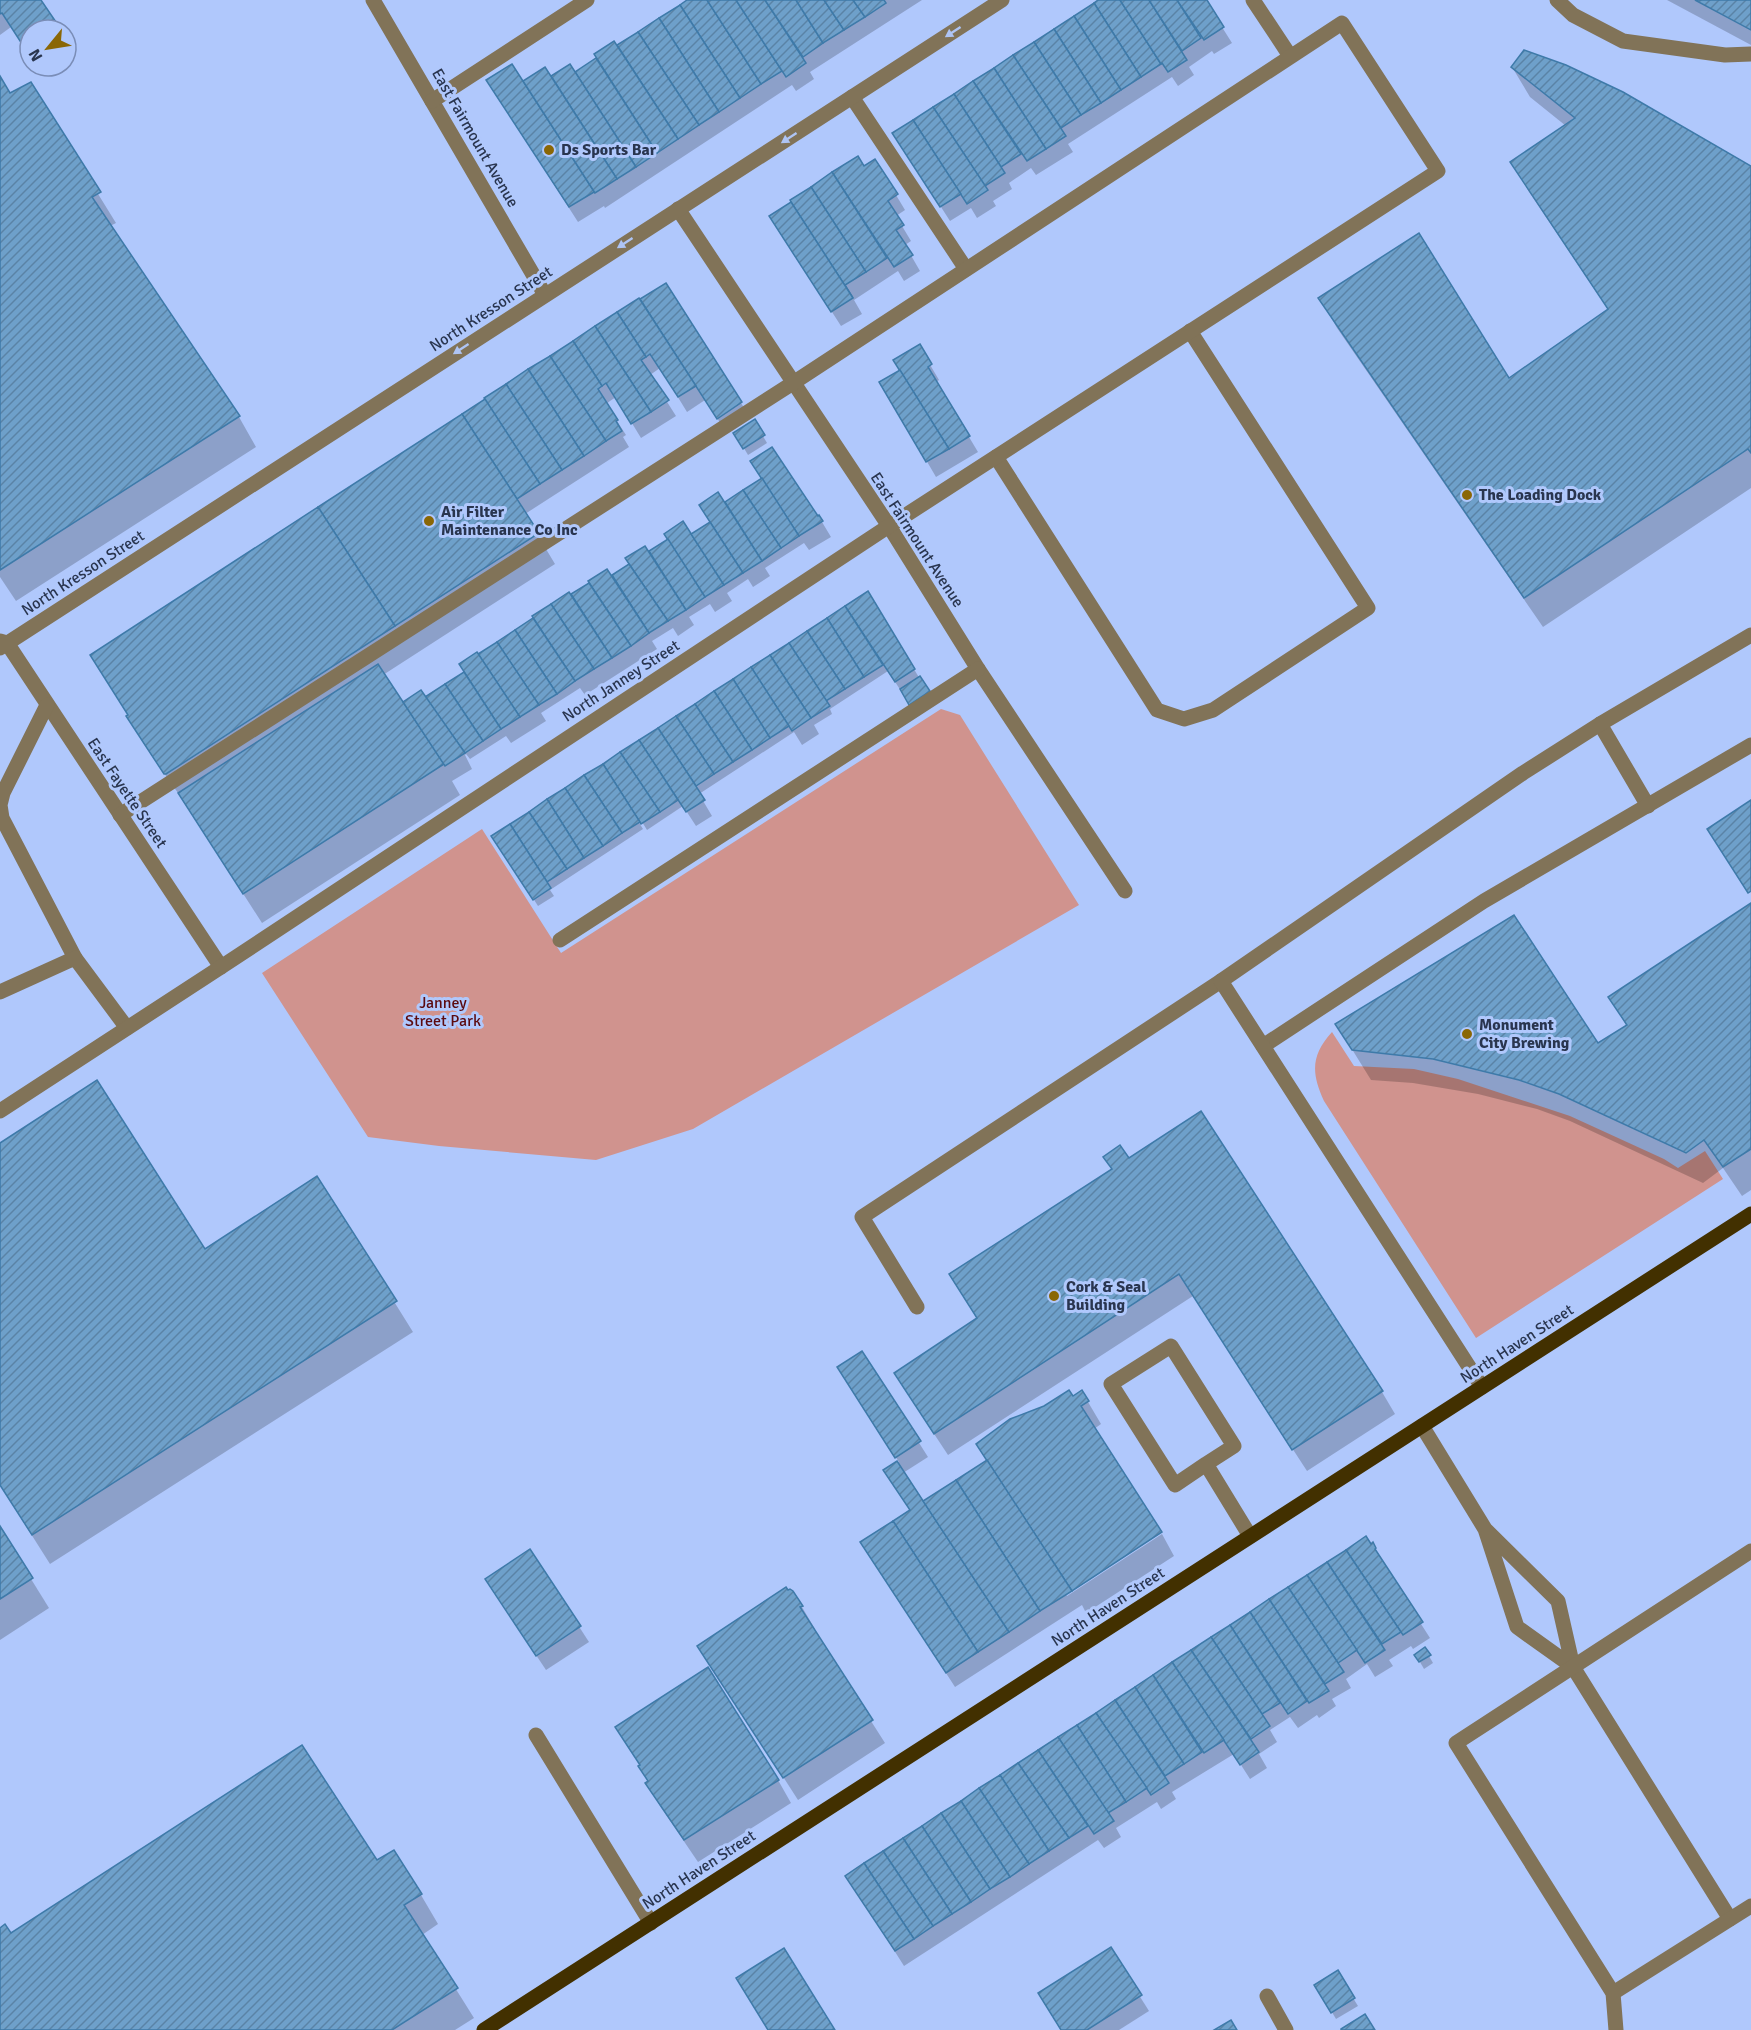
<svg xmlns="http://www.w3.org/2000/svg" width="1751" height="2030" font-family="Signika,sans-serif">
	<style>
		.green { fill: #d0938e }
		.shadow { fill: #0003 }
		.building { fill: url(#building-hatch); stroke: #3e7aa9; stroke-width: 1.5 }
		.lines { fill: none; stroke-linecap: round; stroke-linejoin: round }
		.minor { stroke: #817358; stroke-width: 15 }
		.major { stroke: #423000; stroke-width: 15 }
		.oneway { fill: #aec4f4 }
		.poi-dot { fill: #8a6706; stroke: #b0c8fc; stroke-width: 2 }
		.labels { text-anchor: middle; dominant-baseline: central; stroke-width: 6; stroke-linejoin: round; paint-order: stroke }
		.street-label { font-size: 16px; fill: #29354f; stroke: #b0c8fc }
		.poi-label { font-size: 16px; font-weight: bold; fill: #29354f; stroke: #b0c8fc; text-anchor: start }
		.park-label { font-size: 16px; fill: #5b0a0f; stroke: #b0c8fc }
	</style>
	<defs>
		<pattern id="building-hatch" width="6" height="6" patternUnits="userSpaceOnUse" patternTransform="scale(1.5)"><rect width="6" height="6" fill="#6ea0ca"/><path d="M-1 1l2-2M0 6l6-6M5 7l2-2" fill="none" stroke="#5a83a6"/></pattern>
	</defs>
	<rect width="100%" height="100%" fill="#b0c8fc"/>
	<!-- green -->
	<g class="green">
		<polygon points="941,709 960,715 1079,905 693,1129 596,1160 439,1146 368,1137 262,973 482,829 561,953"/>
		<path d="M1332 1032 1354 1066 1414 1069 1458 1079 1570 1116 1664 1159 1678 1168 1705 1151 1723 1179 1476 1338 1324 1101C1311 1073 1311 1055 1332 1032Z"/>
	</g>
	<!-- shadow -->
	<g class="shadow">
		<polygon points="0,0 39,0 59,30 30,30 30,56 11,27 0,35"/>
		<polygon points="690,0 922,0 810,72 814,79 796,91 792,85 605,208 604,206 578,222 497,96 523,83 544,69 550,78 569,66 574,74"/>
		<polygon points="1101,0 1205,0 1232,43 1214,54 1212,51 1189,67 1194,75 1178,86 1172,77 1068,144 1073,152 1036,175 1031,168 1009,183 1012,189 993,201 996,206 977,218 971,208 950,221 894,134"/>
		<polygon points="1667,0 1751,0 1751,45"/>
		<polygon points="1512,67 1751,168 1751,488 1543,627 1337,328 1320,298 1509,380 1609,311 1529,192 1512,162 1566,126 1530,97"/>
		<polygon points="0,79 10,95 30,84 116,223 110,226 239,417 256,447 16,601 0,577"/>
		<polygon points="857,158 864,168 896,195 905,210 896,216 911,241 905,245 920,271 904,281 898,271 854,300 862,314 841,326 780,231 793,202 792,200"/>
		<polygon points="665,285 750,417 727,433 705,400 687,412 660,368 650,375 676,416 641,438 616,397 610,401 606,404 626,435 623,437 629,447 525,514 555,564 383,675 403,704 425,699 466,672 498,643 607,571 616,585 618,584 614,576 631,565 655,564 690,536 731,510 822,522 831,537 809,550 804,543 765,568 770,576 753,587 748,579 727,593 732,601 715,612 710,604 689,617 694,625 678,636 673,628 652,641 657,649 585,695 580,688 541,713 546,721 511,743 506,736 470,759 466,754 465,755 472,769 452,781 460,795 262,923 185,803 145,746 128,716 463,415 596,327"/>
		<polygon points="919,346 939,380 936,382 978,452 936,477 881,383 901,371"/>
		<polygon points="754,421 767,443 748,455 735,433"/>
		<polygon points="868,593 932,699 914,711 888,671 830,709 832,714 814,725 819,734 802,745 794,732 699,794 712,816 696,826 683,806 647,830 639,817 636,818 643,829 550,890 554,896 538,906 493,836"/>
		<polygon points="1751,905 1751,1190 1742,1196 1723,1168 1703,1183 1570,1121 1537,1109 1478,1094 1413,1083 1371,1080 1337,1025 1597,1046 1627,1027 1610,997"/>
		<polygon points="0,1144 204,1251 317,1178 413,1332 50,1564 0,1485"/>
		<polygon points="1129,1160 1382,1392 1395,1414 1307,1471 1193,1296 948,1455 909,1396"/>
		<polygon points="862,1353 928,1457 903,1473 923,1503 988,1461 1072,1398 1088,1402 1101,1424 1094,1429 1065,1593 1067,1596 1162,1534 1174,1556 1086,1613 1082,1605 955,1687 871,1557 911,1511 885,1470 899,1462 847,1383"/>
		<polygon points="0,1529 49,1608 0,1640"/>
		<polygon points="1366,1538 1430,1638 1413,1649 1411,1646 1389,1660 1393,1666 1375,1677 1367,1664 1346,1679 1351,1688 1332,1699 1336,1706 1319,1718 1317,1715 1298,1728 1290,1717 1270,1730 1277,1742 1259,1754 1267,1768 1250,1779 1234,1754 1172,1792 1176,1799 1161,1809 1157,1802 1116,1828 1121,1837 1104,1848 1098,1840 904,1966 847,1876"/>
		<polygon points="530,1551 589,1642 546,1670 496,1595"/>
		<polygon points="790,1591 802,1607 815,1629 813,1630 885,1743 798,1800 699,1646"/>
		<polygon points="1425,1649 1433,1663 1424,1669 1416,1655"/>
		<polygon points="617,1727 778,1780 791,1803 698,1862 660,1806 647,1783 648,1782 641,1766"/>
		<polygon points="376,1863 421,1895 438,1924 422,1935 474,2018 455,2030 0,2030 0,1929 11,1935"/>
		<polygon points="1110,1949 1149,2011 1119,2030 1062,2030"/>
		<polygon points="1337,1972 1358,2006 1336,2019 1316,1985"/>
	</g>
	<!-- building -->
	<g class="building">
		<polygon points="0,0 41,0 56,22 43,30 30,30 30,39 22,44 2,13 0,14"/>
		<polygon points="687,0 707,0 761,84 740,98 680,5"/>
		<polygon points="707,0 736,0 782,71 761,84"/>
		<polygon points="736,0 765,0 806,63 786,77"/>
		<polygon points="765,0 796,0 823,43 803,57"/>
		<polygon points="796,0 824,0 844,30 823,43"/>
		<polygon points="824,0 853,0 865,17 844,30"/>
		<polygon points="853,0 884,0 886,3 865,17"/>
		<polygon points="1098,0 1120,0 1161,64 1141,77 1094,3"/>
		<polygon points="1120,0 1149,0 1187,60 1168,72 1162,63 1161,64"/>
		<polygon points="1149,0 1177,0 1201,38 1182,51"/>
		<polygon points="1177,0 1207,0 1224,27 1204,40"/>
		<polygon points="1695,0 1751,0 1751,30"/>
		<polygon points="1094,3 1141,77 1121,90 1074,16"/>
		<polygon points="680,5 740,98 719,112 659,18"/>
		<polygon points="1074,16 1121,90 1101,103 1054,29"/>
		<polygon points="659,18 719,112 699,125 638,32"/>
		<polygon points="1054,29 1101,103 1081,115 1034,42"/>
		<polygon points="638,32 699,125 678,139 617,45"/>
		<polygon points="614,41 678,139 657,153 594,54"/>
		<polygon points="1034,42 1081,115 1061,128 1013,55"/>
		<polygon points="1524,50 1566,65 1623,92 1751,166 1751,453 1748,449 1524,598 1318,298 1419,233 1509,378 1608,309 1510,162 1575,118 1511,67"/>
		<polygon points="1013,55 1066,136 1046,149 994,68"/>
		<polygon points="596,58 657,153 636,167 575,72"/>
		<polygon points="512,64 595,193 594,192 569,207 486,80"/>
		<polygon points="570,64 636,167 617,179 551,76"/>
		<polygon points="545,67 617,179 595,193 523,81"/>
		<polygon points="994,68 1046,149 1027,161 973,81"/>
		<polygon points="0,76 10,93 31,82 101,192 92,197 240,416 0,570"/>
		<polygon points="973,81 1021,154 1001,167 954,94"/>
		<polygon points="954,94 1005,173 985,186 933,107"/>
		<polygon points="933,107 988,190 967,204 913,120"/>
		<polygon points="913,120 961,194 940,207 892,133"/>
		<polygon points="858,156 864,166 875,159 898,194 888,201 904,225 896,230 913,255 894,267 832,172"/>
		<polygon points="832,172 887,258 866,272 811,187"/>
		<polygon points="811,187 866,272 845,285 853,298 791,202 790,200"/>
		<polygon points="791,202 853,298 831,312 769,216"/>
		<polygon points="666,283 742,402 717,419 640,299"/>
		<polygon points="639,298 696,386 678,397 650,354 646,357 617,312"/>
		<polygon points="617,312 646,357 641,360 669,400 651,412 595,326"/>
		<polygon points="595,326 651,412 631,424 606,383 602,386 573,341"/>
		<polygon points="573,341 602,386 598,389 618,420 616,421 622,431 606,441 550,356"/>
		<polygon points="920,344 932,364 928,367 970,436 949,449 893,360"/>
		<polygon points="550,356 606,441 584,456 528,369"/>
		<polygon points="528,369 584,456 562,470 506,384"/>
		<polygon points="900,370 949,449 926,462 879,382"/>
		<polygon points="506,384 562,470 540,484 484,398"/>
		<polygon points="485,399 540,484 517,499 462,414"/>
		<polygon points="462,414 539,533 395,626 318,507"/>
		<polygon points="755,419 765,435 743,449 733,433"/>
		<polygon points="772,447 818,516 819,515 823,521 799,536 750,461"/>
		<polygon points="762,478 799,536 781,548 743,490"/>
		<polygon points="743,490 781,548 762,561 725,502"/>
		<polygon points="718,492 762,561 743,573 699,505"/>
		<polygon points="318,507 395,626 166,774 164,774 126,716 128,715 90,655"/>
		<polygon points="683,521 724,585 705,597 664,534"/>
		<polygon points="710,522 743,573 724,585 691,534"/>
		<polygon points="668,539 705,597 686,610 649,551"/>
		<polygon points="645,546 686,610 668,621 625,558"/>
		<polygon points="629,564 668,621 649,633 612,575"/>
		<polygon points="607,569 649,633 631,646 588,581"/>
		<polygon points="589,583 631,646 612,658 571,594"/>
		<polygon points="868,591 915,669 895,682 845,606"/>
		<polygon points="569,592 612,658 594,669 551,604"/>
		<polygon points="551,604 594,669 575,681 532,616"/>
		<polygon points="845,606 883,665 864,677 827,618"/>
		<polygon points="533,618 575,681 557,694 515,630"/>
		<polygon points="827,618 864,677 845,689 807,631"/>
		<polygon points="515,630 557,694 539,705 497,642"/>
		<polygon points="807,631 845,689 826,701 789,643"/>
		<polygon points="497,642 539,705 520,717 478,654"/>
		<polygon points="789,643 830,706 811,718 770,655"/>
		<polygon points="477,652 520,717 501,729 459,664"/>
		<polygon points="770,655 811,718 792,731 751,667"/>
		<polygon points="378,664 444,764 243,894 178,793"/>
		<polygon points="751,667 789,726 770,738 733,679"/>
		<polygon points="464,672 501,729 483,741 445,684"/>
		<polygon points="920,676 930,691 909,705 900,689"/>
		<polygon points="733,679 770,738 752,750 714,691"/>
		<polygon points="445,684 483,741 465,753 425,697"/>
		<polygon points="421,690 465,753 445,766 403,702"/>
		<polygon points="714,691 752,750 733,762 695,704"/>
		<polygon points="695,704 733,762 714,774 676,716"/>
		<polygon points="676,716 714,774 696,786 658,728"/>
		<polygon points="658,728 705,800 686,812 639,740"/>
		<polygon points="639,740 678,800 660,812 620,752"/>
		<polygon points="620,752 660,812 641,824 603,764"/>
		<polygon points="603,764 640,822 622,833 584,775"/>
		<polygon points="584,775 622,833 603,846 565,788"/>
		<polygon points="565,788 603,846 584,858 547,799"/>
		<polygon points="547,799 584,858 567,869 529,812"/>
		<polygon points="1751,800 1751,891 1748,893 1707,829"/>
		<polygon points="529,812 567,869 547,882 510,824"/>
		<polygon points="510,824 551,888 533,900 491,836"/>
		<polygon points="1751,903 1751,1149 1723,1167 1704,1140 1686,1153 1559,1094 1519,1080 1433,1059 1352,1050 1335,1024 1514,915 1598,1043 1627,1025 1608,997"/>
		<polygon points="97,1080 205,1249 317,1176 397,1301 32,1535 0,1485 0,1143"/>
		<polygon points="1201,1111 1383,1391 1292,1450 1179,1274 934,1434 894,1373 977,1318 949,1274 1112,1169 1103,1157 1120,1145 1129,1158"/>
		<polygon points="862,1351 921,1441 895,1458 837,1367"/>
		<polygon points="1069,1390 1073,1396 1082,1390 1089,1401 1081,1406 1162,1532 1072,1591 976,1444 1010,1419 1044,1406"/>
		<polygon points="987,1460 1072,1591 1040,1611 956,1480"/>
		<polygon points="897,1461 1009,1632 978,1652 893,1521 910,1510 883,1470"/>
		<polygon points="956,1480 1040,1611 1009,1632 923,1501"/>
		<polygon points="893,1521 978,1652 946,1673 860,1542"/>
		<polygon points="0,1526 33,1578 0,1599"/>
		<polygon points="1366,1536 1371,1544 1373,1542 1376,1548 1375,1549 1423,1622 1403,1635 1346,1550"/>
		<polygon points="530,1549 581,1626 536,1656 485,1579"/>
		<polygon points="1346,1550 1401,1632 1382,1644 1327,1562"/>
		<polygon points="1327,1562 1385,1650 1365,1663 1307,1575"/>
		<polygon points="1307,1575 1357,1650 1338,1663 1288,1587"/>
		<polygon points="786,1587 788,1590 790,1589 793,1591 803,1606 800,1607 873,1720 783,1778 697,1646"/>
		<polygon points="1288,1587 1344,1672 1325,1684 1269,1599"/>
		<polygon points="1269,1599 1329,1691 1309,1703 1250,1612"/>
		<polygon points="1250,1612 1307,1701 1288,1714 1230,1625"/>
		<polygon points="1230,1625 1280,1703 1262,1714 1211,1637"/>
		<polygon points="1211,1637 1270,1726 1251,1739 1191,1650"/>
		<polygon points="1425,1647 1431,1655 1419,1662 1414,1655"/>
		<polygon points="1191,1650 1259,1752 1240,1765 1172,1662"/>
		<polygon points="1172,1662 1224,1740 1204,1753 1153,1675"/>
		<polygon points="708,1667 779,1780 684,1840 645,1783 648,1781 638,1766 640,1765 615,1727"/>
		<polygon points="1153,1675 1202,1752 1184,1764 1135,1687"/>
		<polygon points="1135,1687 1184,1764 1165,1776 1115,1700"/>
		<polygon points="1115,1700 1169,1783 1151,1795 1096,1713"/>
		<polygon points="1096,1713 1147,1788 1126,1802 1077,1725"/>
		<polygon points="1077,1725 1126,1802 1108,1813 1058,1737"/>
		<polygon points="1058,1737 1114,1821 1094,1834 1038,1750"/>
		<polygon points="302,1745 377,1860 394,1850 422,1894 404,1905 458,1988 392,2030 0,2030 0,1928 5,1924 11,1933"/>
		<polygon points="1038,1750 1088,1826 1069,1838 1018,1763"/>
		<polygon points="1018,1763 1069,1838 1049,1851 1000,1775"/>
		<polygon points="1000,1775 1049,1851 1029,1864 979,1788"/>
		<polygon points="979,1788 1029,1864 1010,1877 961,1801"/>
		<polygon points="961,1801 1010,1877 990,1889 941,1813"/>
		<polygon points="941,1813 990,1889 971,1902 922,1826"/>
		<polygon points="922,1826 971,1902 952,1914 903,1838"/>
		<polygon points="903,1838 952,1914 933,1926 883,1851"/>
		<polygon points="883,1851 933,1926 914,1939 864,1863"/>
		<polygon points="864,1863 914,1939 895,1951 845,1876"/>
		<polygon points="1111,1947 1142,1995 1087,2030 1061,2030 1038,1993"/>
		<polygon points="784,1948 835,2030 768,2030 736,1978"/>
		<polygon points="1338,1970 1355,1998 1331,2013 1314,1985"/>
		<polygon points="1365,2014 1375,2030 1341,2030 1341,2029"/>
		<polygon points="1231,2020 1237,2030 1214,2030"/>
	</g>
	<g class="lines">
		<!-- minor -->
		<g class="minor">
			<polyline points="373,0 545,295"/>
			<polyline points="1253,0 1290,56"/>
			<polyline points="1557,0 1573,15 1623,41 1725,55 1751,54"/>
			<polyline points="852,97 966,269"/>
			<polyline points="432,101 587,0"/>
			<polyline points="678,209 889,526 978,669 1125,891"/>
			<polyline points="996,457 1157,710 1184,719 1213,710 1368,608 1190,331"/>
			<polyline points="0,641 7,643 221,967"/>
			<polyline points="0,648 1002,0"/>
			<polyline points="47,705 3,793 0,805 2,818 75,958"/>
			<polyline points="1600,724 1648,806"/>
			<polyline points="560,940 978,669"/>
			<polyline points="0,992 75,958 127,1028"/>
			<polyline points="1263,1046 1484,901 1751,745"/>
			<polyline points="0,1111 221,967 889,526 1438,171 1342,23 793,383 120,815"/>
			<polyline points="917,1307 862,1217 1221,981"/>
			<polyline points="1482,1387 1221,981 1523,773 1600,724 1751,635"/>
			<polyline points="1422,1426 1485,1529 1517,1627 1573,1667 1558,1601 1485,1529"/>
			<polyline points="1206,1464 1234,1446 1171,1346 1111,1384 1175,1485 1206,1464 1250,1536"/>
			<polyline points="1573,1667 1730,1919"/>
			<polyline points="536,1735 651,1923"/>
			<polyline points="1613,1993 1751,1906"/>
			<polyline points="1267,1996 1286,2030"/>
			<polyline points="1616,2030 1613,1993 1456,1743 1751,1551"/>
		</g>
		<!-- major -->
		<polyline class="major" points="484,2030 1751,1214"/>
	</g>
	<!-- one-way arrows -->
	<defs><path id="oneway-solid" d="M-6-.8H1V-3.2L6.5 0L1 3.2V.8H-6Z" transform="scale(1.5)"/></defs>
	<g class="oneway">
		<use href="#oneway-solid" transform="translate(953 32) rotate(147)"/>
		<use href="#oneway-solid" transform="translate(789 138) rotate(147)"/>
		<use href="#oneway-solid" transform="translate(625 243) rotate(147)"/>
		<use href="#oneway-solid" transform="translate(461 349) rotate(147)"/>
	</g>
	<!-- markers -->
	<g class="poi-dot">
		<circle cx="549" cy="150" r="6"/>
		<circle cx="1467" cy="495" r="6"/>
		<circle cx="429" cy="521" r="6"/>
		<circle cx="1467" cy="1034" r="6"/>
		<circle cx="1054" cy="1296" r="6"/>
	</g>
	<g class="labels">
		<!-- street labels -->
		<g class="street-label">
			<text transform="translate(475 138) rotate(60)">East Fairmount Avenue</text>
			<text transform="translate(491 309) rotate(-33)">North Kresson Street</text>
			<text transform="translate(917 540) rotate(57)">East Fairmount Avenue</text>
			<text transform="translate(83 573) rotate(-33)">North Kresson Street</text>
			<text transform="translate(621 681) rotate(-33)">North Janney Street</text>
			<text transform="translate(127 793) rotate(56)">East Fayette Street</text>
			<text transform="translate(1517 1344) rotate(-33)">North Haven Street</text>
			<text transform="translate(1108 1607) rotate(-33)">North Haven Street</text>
			<text transform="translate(699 1870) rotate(-33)">North Haven Street</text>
		</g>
		<!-- poi labels -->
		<g class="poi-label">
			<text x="561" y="150">Ds Sports Bar</text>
			<text x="1479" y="495">The Loading Dock</text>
			<text x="441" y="512">Air Filter<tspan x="441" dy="18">Maintenance Co Inc</tspan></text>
			<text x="1479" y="1025">Monument<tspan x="1479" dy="18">City Brewing</tspan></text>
			<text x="1066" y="1287">Cork &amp; Seal<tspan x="1066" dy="18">Building</tspan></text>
		</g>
		<!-- park labels -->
		<g class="park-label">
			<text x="443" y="1003">Janney<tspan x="443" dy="18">Street Park</tspan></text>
		</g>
	</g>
	<!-- north arrow -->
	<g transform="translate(48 48) rotate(240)"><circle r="28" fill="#b0c8fc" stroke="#7a8db7" stroke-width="1.5"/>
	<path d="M0-4.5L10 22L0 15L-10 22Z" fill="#8a6706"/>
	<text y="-9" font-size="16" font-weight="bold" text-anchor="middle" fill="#29354f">N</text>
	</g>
</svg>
